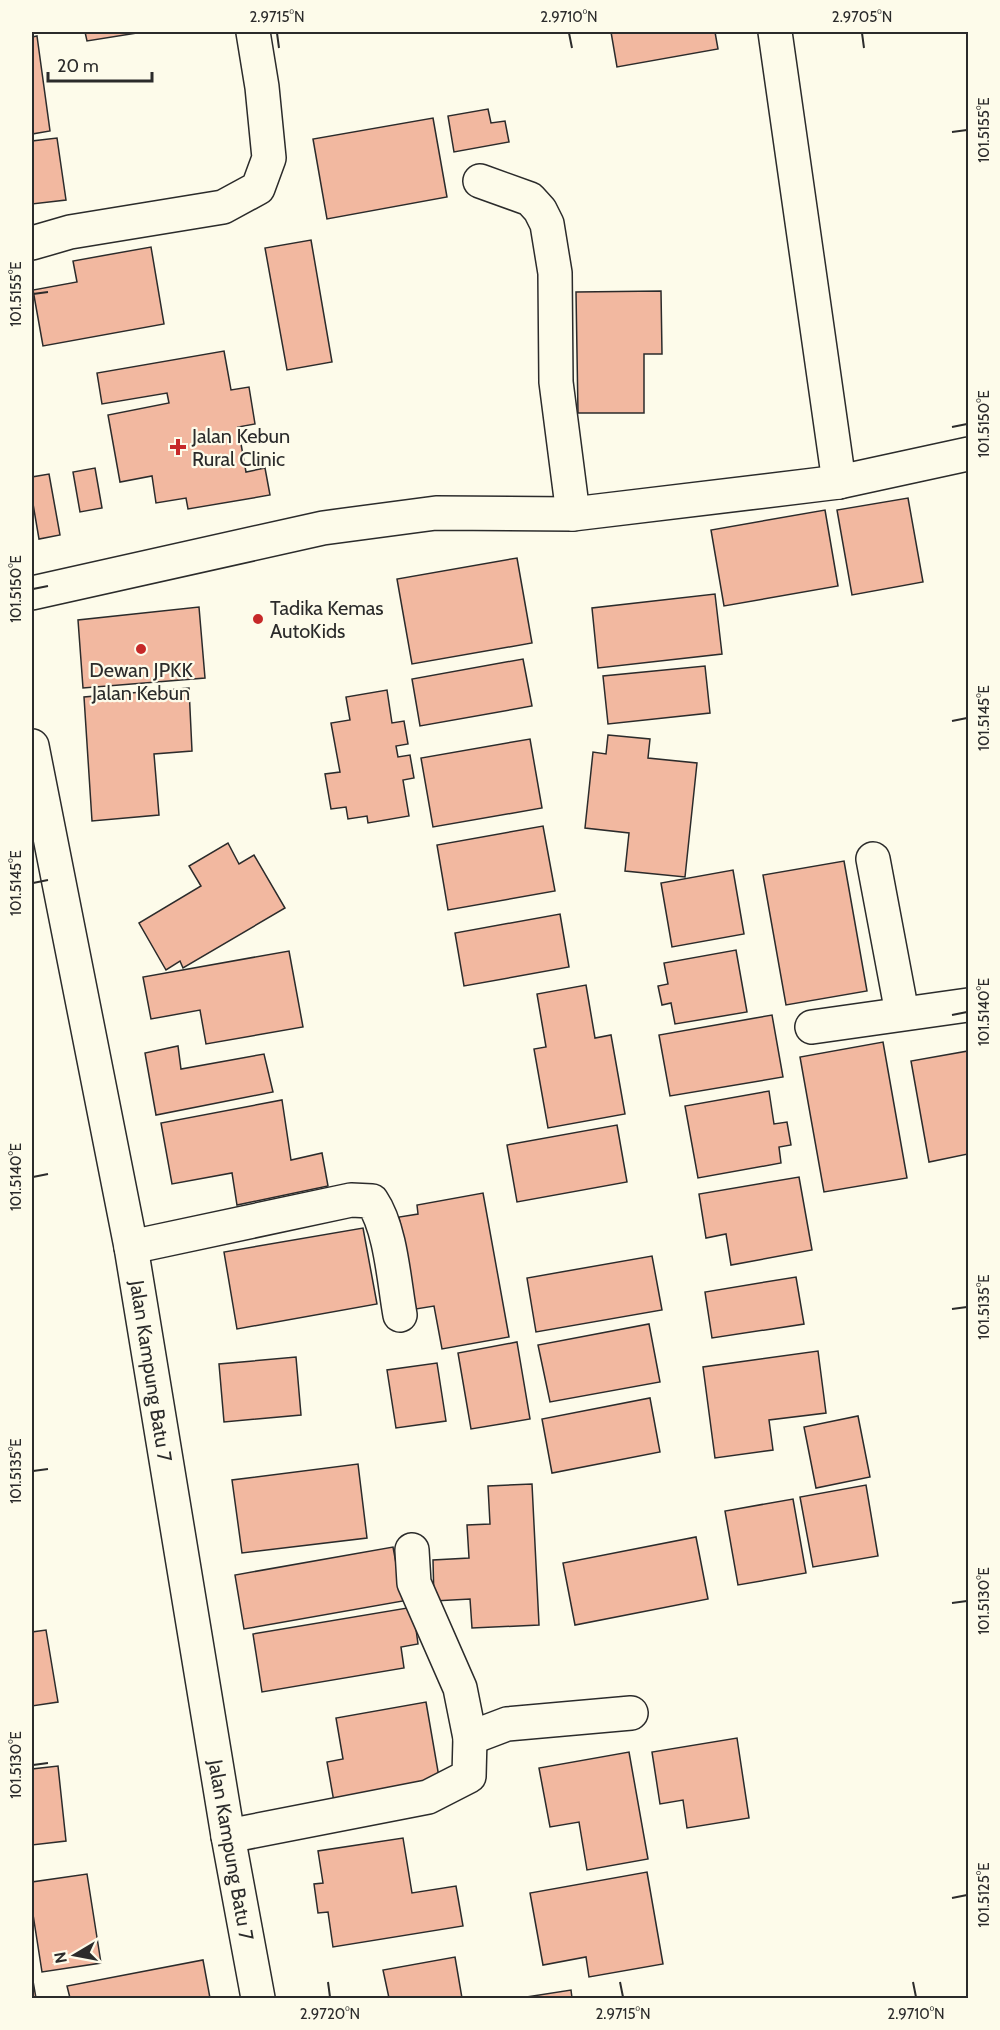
<svg xmlns="http://www.w3.org/2000/svg" width="1000" height="2030" font-family="Cabin,sans-serif">
	<style>
		.building { fill: #f2b8a0; stroke: #2b2b2b; stroke-width: 1.5 }
		.lines { fill: none; stroke-linecap: round; stroke-linejoin: round }
		.minor-casing { stroke: #2b2b2b; stroke-width: 36 }
		.minor { stroke: #fdfbea; stroke-width: 33 }
		.ticks { fill: none; stroke: #2b2b2b; stroke-width: 2 }
		.poi-dot { fill: #c62828; stroke: #fdfbea; stroke-width: 2 }
		.labels { text-anchor: middle; dominant-baseline: central; stroke-width: 4.5; stroke-linejoin: round; paint-order: stroke }
		.poi-label { font-size: 20px; fill: #2b2b2b; stroke: #fdfbea; text-anchor: start }
		.street-label { font-size: 20px; fill: #2b2b2b; stroke: #fdfbea }
		.neatline { fill: none; stroke: #2b2b2b; stroke-width: 2 }
		.ticks-label { font-size: 15px; text-anchor: middle; fill: #2b2b2b }
	</style>
	<rect width="100%" height="100%" fill="#fdfbea"/>
	<!-- building -->
	<g class="building">
		<polygon points="85,32 136,32 137,33 87,41"/>
		<polygon points="611,32 715,32 718,49 617,67"/>
		<polygon points="37,36 50,131 32,134 32,37"/>
		<polygon points="488,109 491,123 505,121 509,142 454,152 448,116"/>
		<polygon points="433,118 447,197 327,219 313,139"/>
		<polygon points="57,138 66,200 32,204 32,141"/>
		<polygon points="311,240 332,362 287,370 265,248"/>
		<polygon points="151,247 164,324 43,346 33,290 77,282 73,261"/>
		<polygon points="661,291 662,354 644,354 644,413 578,413 576,292"/>
		<polygon points="224,351 231,390 249,387 255,424 238,427 246,472 265,468 270,495 188,509 186,498 156,503 152,476 120,482 108,415 169,403 167,393 102,404 97,373"/>
		<polygon points="95,468 102,508 80,512 73,472"/>
		<polygon points="49,474 60,535 39,539 32,498 32,477"/>
		<polygon points="908,498 923,582 852,595 837,510"/>
		<polygon points="825,510 838,586 724,606 711,530"/>
		<polygon points="517,558 532,643 412,664 397,579"/>
		<polygon points="715,594 722,654 598,668 592,608"/>
		<polygon points="199,607 205,678 83,688 78,620"/>
		<polygon points="523,659 532,706 420,726 412,679"/>
		<polygon points="705,666 710,713 608,724 603,676"/>
		<polygon points="189,688 192,751 154,754 159,815 92,821 84,697"/>
		<polygon points="387,690 392,723 404,721 408,744 396,746 398,757 410,755 414,778 403,780 409,816 368,823 367,816 348,819 346,807 331,809 325,774 340,772 331,723 350,720 346,697"/>
		<polygon points="608,735 650,739 648,758 697,763 685,877 625,871 629,833 585,828 593,752 606,754"/>
		<polygon points="530,739 542,808 433,827 421,758"/>
		<polygon points="543,826 555,891 448,910 437,845"/>
		<polygon points="228,843 239,864 254,855 285,908 183,968 180,961 166,970 139,923 201,886 189,866"/>
		<polygon points="844,861 867,991 786,1005 763,875"/>
		<polygon points="733,870 744,934 672,947 661,883"/>
		<polygon points="560,914 569,967 464,986 455,933"/>
		<polygon points="736,950 747,1012 675,1024 671,1003 662,1005 658,986 668,984 664,963"/>
		<polygon points="289,951 303,1027 206,1044 200,1010 151,1019 143,977"/>
		<polygon points="586,985 595,1038 611,1035 625,1114 548,1128 534,1049 546,1047 537,994"/>
		<polygon points="772,1015 783,1077 670,1096 659,1035"/>
		<polygon points="883,1042 907,1178 824,1192 800,1057"/>
		<polygon points="178,1046 181,1069 264,1054 273,1092 156,1115 145,1053"/>
		<polygon points="968,1051 968,1154 929,1162 911,1061"/>
		<polygon points="769,1091 774,1124 787,1122 791,1145 779,1147 781,1163 698,1178 685,1106"/>
		<polygon points="282,1100 291,1160 322,1153 328,1186 237,1205 232,1173 172,1184 161,1123"/>
		<polygon points="617,1125 627,1182 517,1202 507,1145"/>
		<polygon points="799,1177 812,1250 731,1265 726,1234 706,1238 699,1194"/>
		<polygon points="483,1193 509,1337 442,1349 434,1306 416,1309 399,1217 418,1214 417,1205"/>
		<polygon points="363,1228 377,1304 237,1329 224,1252"/>
		<polygon points="652,1256 662,1310 536,1332 527,1278"/>
		<polygon points="796,1277 804,1324 712,1338 705,1292"/>
		<polygon points="649,1324 660,1382 550,1402 538,1345"/>
		<polygon points="517,1342 530,1419 471,1429 458,1353"/>
		<polygon points="818,1351 826,1413 769,1420 773,1450 715,1458 703,1367"/>
		<polygon points="296,1357 301,1415 224,1422 219,1364"/>
		<polygon points="437,1363 446,1421 396,1428 387,1370"/>
		<polygon points="650,1398 660,1452 552,1473 542,1419"/>
		<polygon points="858,1416 870,1477 816,1488 804,1427"/>
		<polygon points="358,1464 367,1538 242,1553 232,1480"/>
		<polygon points="532,1484 539,1625 472,1628 470,1599 434,1601 433,1560 469,1558 467,1525 490,1524 488,1486"/>
		<polygon points="866,1485 878,1556 813,1567 800,1497"/>
		<polygon points="793,1499 806,1573 738,1585 725,1511"/>
		<polygon points="696,1537 708,1599 575,1625 563,1563"/>
		<polygon points="393,1547 403,1601 244,1629 235,1575"/>
		<polygon points="413,1607 418,1644 401,1647 404,1668 262,1692 253,1634"/>
		<polygon points="46,1630 58,1702 32,1706 32,1632"/>
		<polygon points="426,1702 440,1783 334,1802 327,1762 343,1759 336,1718"/>
		<polygon points="737,1738 749,1818 687,1828 683,1800 660,1804 652,1752"/>
		<polygon points="629,1752 648,1859 587,1870 579,1822 550,1827 539,1768"/>
		<polygon points="58,1766 66,1841 32,1845 32,1769"/>
		<polygon points="403,1838 412,1893 456,1886 463,1926 333,1947 328,1912 318,1913 314,1884 323,1883 318,1851"/>
		<polygon points="647,1872 663,1964 589,1977 586,1957 543,1965 530,1893"/>
		<polygon points="87,1874 101,1963 42,1972 32,1908 32,1882"/>
		<polygon points="455,1957 462,1998 389,1998 383,1970"/>
		<polygon points="203,1960 210,1998 70,1998 67,1986"/>
		<polygon points="32,1981 33,1981 36,1998 32,1998"/>
		<polygon points="571,1990 572,1998 520,1998"/>
	</g>
	<g class="lines">
		<!-- minor casing -->
		<g class="minor-casing">
			<g id="minor">
				<polyline points="775,32 839,482"/>
				<polyline points="480,181 530,199 540,210 547,224 555,273 556,382 573,514"/>
				<polyline points="32,243 70,232 223,207 258,188 269,158 262,87 253,32"/>
				<polyline points="32,593 323,528 436,513 573,514 839,482 968,454"/>
				<polyline points="32,746 131,1247 228,1836 258,1998"/>
				<polyline points="873,859 902,1013"/>
				<polyline points="812,1027 968,1005"/>
				<path d="M131 1247 351 1200 372 1201C391 1229 394 1282 400 1315"/>
				<polyline points="470,1738 507,1724 631,1713"/>
				<polyline points="228,1836 428,1797 469,1776 470,1738 460,1688 414,1583 412,1550"/>
			</g>
		</g>
		<!-- minor -->
		<use href="#minor" class="minor"/>
	</g>
	<!-- ticks -->
	<path class="ticks" d="M277 33 279 48M569 33 572 48M862 33 864 48M952 132 967 130M33 294 48 292M952 427 967 424M33 589 48 586M952 721 967 718M33 883 48 880M952 1015 967 1012M33 1177 48 1174M952 1309 967 1307M33 1471 48 1469M952 1603 967 1601M33 1765 48 1763M952 1898 967 1895M328 1982 330 1997M620 1982 623 1997M913 1982 916 1997"/>
	<!-- markers -->
	<g class="poi-dot">
		<path d="M175 438h6v6h6v6h-6v6h-6v-6h-6v-6h6z"/>
		<circle cx="258" cy="619" r="6"/>
		<circle cx="141" cy="649" r="6"/>
	</g>
	<g class="labels">
		<!-- poi labels -->
		<g class="poi-label">
			<text x="192" y="436">Jalan Kebun<tspan x="192" dy="23">Rural Clinic</tspan></text>
			<text x="270" y="608">Tadika Kemas<tspan x="270" dy="23">AutoKids</tspan></text>
			<text x="141" y="670" text-anchor="middle">Dewan JPKK<tspan x="141" dy="23">Jalan Kebun</tspan></text>
		</g>
		<!-- street labels -->
		<g class="street-label">
			<text transform="translate(151 1371) rotate(81)">Jalan Kampung Batu 7</text>
			<text transform="translate(231 1850) rotate(80)">Jalan Kampung Batu 7</text>
		</g>
	</g>
	<!-- border -->
	<rect width="1000" height="2030" fill="none" stroke="#fdfbea" stroke-width="66"/>
	<!-- north arrow -->
	<g transform="translate(75 1955) rotate(260)" stroke="#fdfbea" stroke-width="4.5" paint-order="stroke">
	<path d="M0-4.5L10 22L0 15L-10 22Z" fill="#2b2b2b"/>
	<text y="-9" font-size="16" font-weight="bold" text-anchor="middle" fill="#2b2b2b">N</text>
	</g>
	<!-- scale -->
	<path d="M48 72v9h104v-9" fill="none" stroke="#2b2b2b" stroke-width="3"/>
	<text x="57" y="72" font-size="18" fill="#2b2b2b" stroke="#fdfbea" stroke-width="4.5" paint-order="stroke">20 m</text>
	<rect x="33" y="33" width="934" height="1964" class="neatline"/>
	<g class="ticks-label">
		<text x="277" y="22">2.9715°N</text>
		<text x="569" y="22">2.9710°N</text>
		<text x="862" y="22">2.9705°N</text>
		<text transform="translate(984 130) rotate(-90)" y="5">101.5155°E</text>
		<text transform="translate(16 294) rotate(-90)" y="5">101.5155°E</text>
		<text transform="translate(984 424) rotate(-90)" y="5">101.5150°E</text>
		<text transform="translate(16 589) rotate(-90)" y="5">101.5150°E</text>
		<text transform="translate(984 718) rotate(-90)" y="5">101.5145°E</text>
		<text transform="translate(16 883) rotate(-90)" y="5">101.5145°E</text>
		<text transform="translate(984 1012) rotate(-90)" y="5">101.5140°E</text>
		<text transform="translate(16 1177) rotate(-90)" y="5">101.5140°E</text>
		<text transform="translate(984 1307) rotate(-90)" y="5">101.5135°E</text>
		<text transform="translate(16 1471) rotate(-90)" y="5">101.5135°E</text>
		<text transform="translate(984 1601) rotate(-90)" y="5">101.5130°E</text>
		<text transform="translate(16 1765) rotate(-90)" y="5">101.5130°E</text>
		<text transform="translate(984 1895) rotate(-90)" y="5">101.5125°E</text>
		<text x="330" y="2019">2.9720°N</text>
		<text x="623" y="2019">2.9715°N</text>
		<text x="916" y="2019">2.9710°N</text>
	</g>
</svg>
